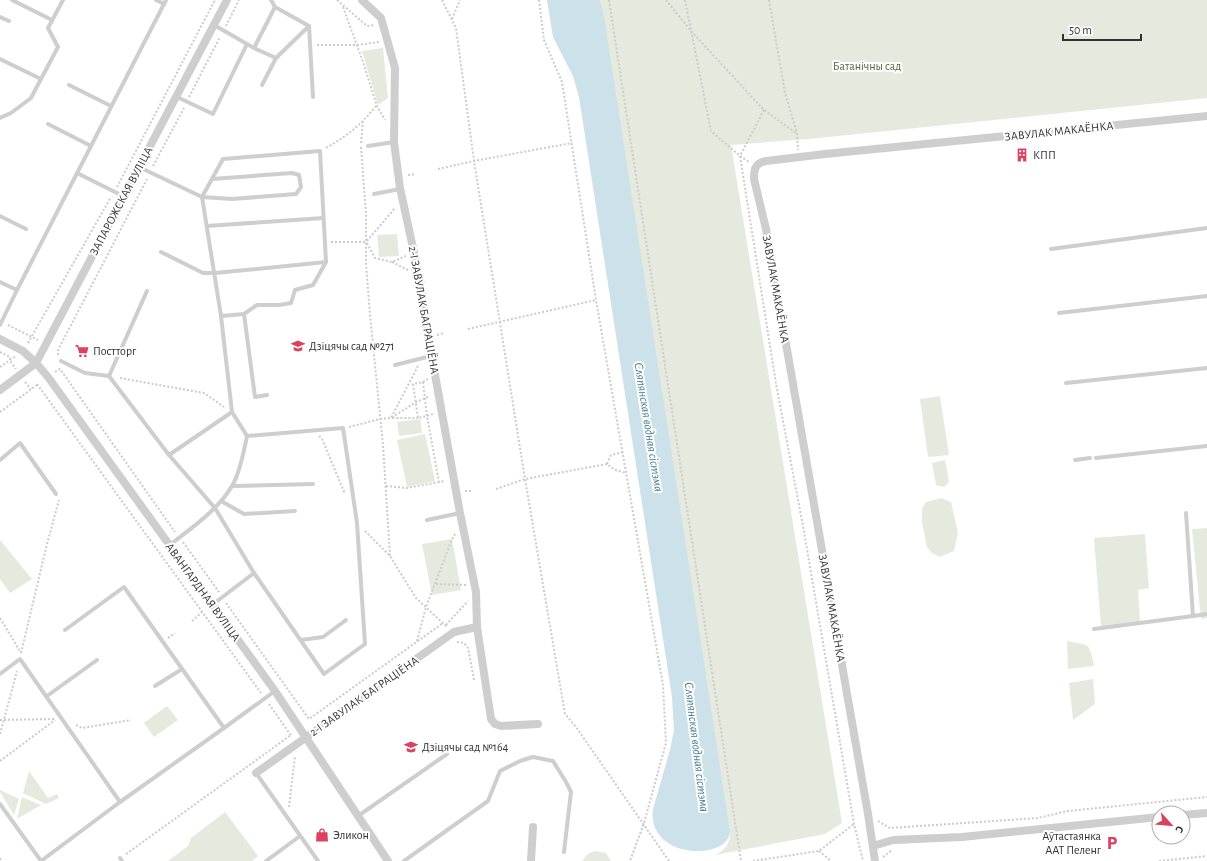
<svg xmlns="http://www.w3.org/2000/svg" width="1207" height="861" font-family="'Alegreya Sans',sans-serif">
	<style>
		.green { fill: #e6eade }
		.water { fill: #cce1e9 }
		.lines { fill: none; stroke-linecap: round; stroke-linejoin: round }
		.path { stroke: #cbcbcb; stroke-width: 2; stroke-dasharray: 2 2; stroke-linecap: butt }
		.lane { stroke: #cecece; stroke-width: 4 }
		.street { stroke: #cecece; stroke-width: 8 }
		.labels { text-anchor: middle; dominant-baseline: central; stroke-width: 4; stroke-linejoin: round; paint-order: stroke }
		.park-label { font-size: 12px; fill: #596b41; stroke: #fff }
		.street-label { font-size: 12px; fill: #313131; stroke: #fff }
		.poi-label { font-size: 12px; fill: #313131; stroke: #fff; text-anchor: start }
		.water-label { font-size: 13px; font-style: italic; fill: #447b8f; stroke: #fff }
	</style>
	<rect width="100%" height="100%" fill="#fff"/>
	<!-- green -->
	<g class="green">
		<path d="M600 0H1207V98L809 139 731 145 842 823 825 834 715 855C726 850 731 842 730 830Z"/>
		<polygon points="383,48 388,98 378,105 362,51"/>
		<polygon points="397,234 399,256 379,257 377,235"/>
		<polygon points="940,396 949,455 928,457 920,399"/>
		<polygon points="420,419 422,433 399,436 397,422"/>
		<polygon points="425,434 435,481 407,487 397,440"/>
		<polygon points="945,460 949,482 944,487 936,485 932,463"/>
		<polygon points="941,498 951,502 958,533 954,551 940,557 932,553 927,547 922,522 922,509 926,502"/>
		<polygon points="1207,528 1207,618 1201,619 1192,529"/>
		<polygon points="1145,534 1149,588 1138,590 1140,623 1101,627 1094,538"/>
		<polygon points="452,539 461,590 432,595 422,544"/>
		<polygon points="0,540 32,579 10,593 0,579"/>
		<path d="M1067 641C1090 646 1089 641 1094 666L1068 669Z"/>
		<polygon points="1093,679 1095,704 1073,720 1069,683"/>
		<polygon points="167,706 178,720 154,737 144,723"/>
		<polygon points="29,771 48,798 57,794 59,798 46,804 23,793"/>
		<polygon points="0,790 19,799 14,815 0,792"/>
		<polygon points="22,797 41,805 17,819"/>
		<polygon points="225,812 258,856 252,861 168,861 188,846 191,838"/>
		<polygon points="595,851 606,853 611,861 582,861 589,853"/>
	</g>
	<!-- water -->
	<path class="water" d="M547 0H600L604 16 730 830C732 861 646 861 653 809L670 750 674 730 672 697 579 97 573 76 553 37Z"/>
	<g class="lines">
		<!-- path -->
		<g class="path">
			<polyline points="337,0 367,26 374,25"/>
			<polyline points="442,0 456,28 474,161 525,479 565,714 576,727 669,861"/>
			<polyline points="539,0 544,40 562,82 596,300 663,685 666,743 644,823 630,861"/>
			<polyline points="609,0 741,861"/>
			<polyline points="666,0 691,31 764,110 796,133"/>
			<polyline points="685,0 711,131 740,156 749,162"/>
			<polyline points="769,0 785,93 797,133 798,150"/>
			<polyline points="343,7 363,62 377,106 385,120"/>
			<polyline points="452,19 460,0"/>
			<polyline points="226,26 239,0"/>
			<polyline points="317,45 357,45 379,42"/>
			<polyline points="189,97 220,37"/>
			<polyline points="764,110 740,156 776,384 803,526 854,824 863,861"/>
			<polyline points="361,143 363,122"/>
			<polyline points="361,147 366,213 366,264 370,315 383,445 390,556"/>
			<path d="M326 148C347 136 361 125 376 106"/>
			<polyline points="153,166 184,108"/>
			<polyline points="438,169 474,161 572,143"/>
			<polyline points="408,175 415,174"/>
			<polyline points="117,187 215,0"/>
			<polyline points="367,241 395,208"/>
			<polyline points="331,242 366,242"/>
			<polyline points="367,243 375,258 392,262 406,256"/>
			<polyline points="392,262 408,270"/>
			<polyline points="8,325 38,340"/>
			<polyline points="468,329 596,300"/>
			<polyline points="437,335 444,333"/>
			<polyline points="28,343 111,197"/>
			<polyline points="0,352 10,357 10,361 16,369"/>
			<polyline points="58,355 58,350 147,179"/>
			<polyline points="418,366 391,418 418,418"/>
			<polyline points="0,367 16,356"/>
			<polyline points="55,372 60,369 175,532"/>
			<polyline points="120,378 204,393 224,407"/>
			<polyline points="25,382 31,389"/>
			<polyline points="423,382 427,416 418,418 413,384 423,382 428,379"/>
			<polyline points="37,384 261,693"/>
			<polyline points="0,412 37,385"/>
			<polyline points="433,414 427,416 439,482 445,481"/>
			<polyline points="349,427 380,419 391,418 416,402 430,396"/>
			<polyline points="319,436 322,439 345,494"/>
			<polyline points="607,464 611,455 623,452"/>
			<polyline points="386,486 407,488 439,482"/>
			<polyline points="496,489 525,479 607,464 615,470 626,473"/>
			<polyline points="465,491 472,491"/>
			<polyline points="365,531 390,556 416,598 447,627"/>
			<polyline points="183,542 219,592"/>
			<polyline points="436,584 467,585"/>
			<polyline points="226,603 309,719 443,623"/>
			<polyline points="0,618 21,653"/>
			<polyline points="192,621 202,612"/>
			<polyline points="446,625 468,601"/>
			<polyline points="168,638 175,633"/>
			<polyline points="417,641 426,607 452,539 455,534"/>
			<polyline points="457,642 464,643 468,648 474,680"/>
			<polyline points="21,653 47,544 59,500"/>
			<polyline points="269,704 292,737"/>
			<polyline points="0,720 55,719"/>
			<polyline points="76,725 82,728 131,720"/>
			<polyline points="0,734 17,671"/>
			<polyline points="0,761 55,720"/>
			<polyline points="289,807 295,756"/>
			<polyline points="878,821 890,828 1038,818 1068,811 1207,797"/>
			<polyline points="819,851 831,861"/>
			<polyline points="126,854 291,735"/>
			<polyline points="883,857 892,850"/>
			<polyline points="0,858 2,861"/>
			<polyline points="753,861 819,851 854,824"/>
			<polyline points="1159,861 1207,856"/>
		</g>
		<!-- lane -->
		<g class="lane">
			<polyline points="12,0 52,20"/>
			<polyline points="156,0 164,4"/>
			<polyline points="271,0 275,7"/>
			<polyline points="0,17 9,21"/>
			<polyline points="214,25 254,48 275,7 309,26 313,97"/>
			<polyline points="254,48 276,58"/>
			<polyline points="0,59 41,79 58,47 48,28 63,0"/>
			<polyline points="69,85 111,106"/>
			<polyline points="262,85 276,58 309,26"/>
			<polyline points="177,97 213,114 247,44"/>
			<polyline points="0,118 11,113 31,98 41,79"/>
			<polyline points="48,124 91,146"/>
			<polyline points="368,146 394,142"/>
			<polyline points="139,167 202,197 232,199 296,194 301,187 299,175 292,173 212,179"/>
			<polyline points="77,173 123,196"/>
			<polyline points="374,194 400,189"/>
			<polyline points="0,216 26,229"/>
			<polyline points="207,226 323,218"/>
			<polyline points="1051,249 1207,228"/>
			<polyline points="161,252 203,273 215,273 326,262 320,151 223,159 202,197 221,316 244,314 257,305 279,305 291,303 295,290 313,285 326,262"/>
			<polyline points="0,282 17,290 166,0"/>
			<polyline points="147,291 109,376 169,455 215,508 254,573 324,674 365,644 357,523 343,428 247,436"/>
			<polyline points="1059,313 1207,296"/>
			<polyline points="244,314 255,397 267,395"/>
			<polyline points="0,325 17,290"/>
			<polyline points="61,361 85,373 109,376"/>
			<polyline points="395,365 431,356"/>
			<polyline points="1066,383 1207,368"/>
			<polyline points="169,455 232,412"/>
			<polyline points="1096,458 1207,446"/>
			<polyline points="0,460 20,443 56,494"/>
			<polyline points="1075,460 1090,458"/>
			<polyline points="233,486 313,484"/>
			<polyline points="221,501 244,514 295,511"/>
			<polyline points="427,520 460,513"/>
			<path d="M170 545C191 528 218 510 232 486 240 473 244 451 247 436L232 412 221 316"/>
			<polyline points="212,605 254,573"/>
			<polyline points="1193,616 1207,614"/>
			<polyline points="1094,629 1193,616 1186,513"/>
			<polyline points="65,630 124,587 224,728"/>
			<polyline points="301,640 323,637 346,620"/>
			<polyline points="0,674 20,659 120,802"/>
			<polyline points="155,686 182,669"/>
			<polyline points="47,696 97,660"/>
			<polyline points="256,773 318,861"/>
			<polyline points="0,804 41,861"/>
			<polyline points="358,816 447,754"/>
			<polyline points="120,858 122,861"/>
			<polyline points="41,861 120,802 224,728 275,691"/>
			<polyline points="266,861 300,836"/>
			<polyline points="404,861 488,801 500,771 520,761 533,757 553,761 566,782 571,792 564,852"/>
		</g>
		<!-- street -->
		<g class="street">
			<polyline points="362,0 381,18 395,68 394,142 400,188 421,285 428,336 460,513 476,592 477,627 491,719 495,724 501,726 538,724"/>
			<polyline points="0,339 23,351 36,363 48,377 275,691 388,861"/>
			<polyline points="0,390 36,363 227,0"/>
			<polyline points="256,773 454,632 477,627"/>
			<polyline points="1183,815 1207,813"/>
			<polyline points="873,846 893,840 962,837 1159,817"/>
			<polyline points="531,861 533,827"/>
			<path d="M875 861 868 814 766 229 754 179C754 169 755 163 766 161L825 154 1207 116"/>
		</g>
	</g>
	<!-- icons -->
	<defs>
		<g id="building-bare" transform="scale(1.08)"><path d="M-4-6H4V6H1V3H-1V6H-4ZM-2.5-4.3h1.7v1.8h-1.7ZM.8-4.3h1.7v1.8H.8ZM-2.5-1h1.7V.8h-1.7ZM.8-1h1.7V.8H.8Z" fill="#da425f" stroke="#fff" stroke-width="2.5" paint-order="stroke"/></g>
		<g id="school-bare" transform="scale(1.08)"><path d="M0-5L7-2L0 1L-7-2ZM-4 1L0 2.5L4 1V4Q0 6-4 4Z" fill="#da425f" stroke="#fff" stroke-width="2.5" paint-order="stroke"/></g>
		<g id="supermarket-bare" transform="scale(1.08)"><path d="M-6-5.5h2.5l.6 2H6L4.5 2H-2.5L-4.4-4H-6ZM-1.5 3.2a1.3 1.3 0 1 0 .1 0ZM3 3.2a1.3 1.3 0 1 0 .1 0Z" fill="#da425f" stroke="#fff" stroke-width="2.5" paint-order="stroke"/></g>
		<g id="shop-bare" transform="scale(1.08)"><path d="M-5-2.5h2.3a2.7 3.5 0 0 1 5.4 0H5L5.5 6h-11ZM-1.5-2.5h3a1.5 2.3 0 0 0-3 0Z" fill="#da425f" stroke="#fff" stroke-width="2.5" paint-order="stroke"/></g>
		<g id="parking-bare" transform="scale(1.08)"><path d="M-3.5-5.5H1a3.5 3.5 0 0 1 0 7H-1V5.5H-3.5ZM-1-3.4V-.6H.8a1.4 1.4 0 0 0 0-2.8Z" fill="#da425f" stroke="#fff" stroke-width="2.5" paint-order="stroke"/></g>
	</defs>
	<g fill-rule="evenodd">
		<use href="#building-bare" x="1022" y="155"/>
		<use href="#school-bare" x="298" y="346"/>
		<use href="#supermarket-bare" x="82" y="351"/>
		<use href="#school-bare" x="411" y="747"/>
		<use href="#shop-bare" x="322" y="835"/>
		<use href="#parking-bare" x="1112" y="843"/>
	</g>
	<g class="labels">
		<!-- park labels -->
		<g class="park-label">
			<text x="867" y="66">Батанічны сад</text>
		</g>
		<!-- street labels -->
		<g class="street-label">
			<text transform="translate(1059 131) rotate(-6)">ЗАВУЛАК МАКАЁНКА</text>
			<text transform="translate(121 201) rotate(-62)">ЗАПАРОЖСКАЯ ВУЛІЦА</text>
			<text transform="translate(776 289) rotate(80)">ЗАВУЛАК МАКАЁНКА</text>
			<text transform="translate(424 310) rotate(80)">2-І ЗАВУЛАК БАГРАЦІЁНА</text>
			<text transform="translate(203 592) rotate(54)">АВАНГАРДНАЯ ВУЛІЦА</text>
			<text transform="translate(832 608) rotate(80)">ЗАВУЛАК МАКАЁНКА</text>
			<text transform="translate(364 696) rotate(-35)">2-І ЗАВУЛАК БАГРАЦІЁНА</text>
		</g>
		<!-- poi labels -->
		<g class="poi-label">
			<text x="1033" y="155">КПП</text>
			<text x="309" y="346">Дзіцячы сад №271</text>
			<text x="93" y="351">Постторг</text>
			<text x="422" y="747">Дзіцячы сад №164</text>
			<text x="333" y="835">Эликон</text>
			<text x="1101" y="836" text-anchor="end">Аўтастаянка<tspan x="1101" dy="14">ААТ Пеленг</tspan></text>
		</g>
		<!-- water labels -->
		<g class="water-label">
			<text transform="translate(648 427) rotate(81)">Сляпянская водная сістэма</text>
			<text transform="translate(696 747) rotate(83)">Сляпянская водная сістэма</text>
		</g>
	</g>
	<!-- north arrow -->
	<g transform="translate(1171 825) rotate(117)"><circle r="19" fill="#ffffff" stroke="#adadad"/>
	<path d="M0-3L7 15L0 10L-7 15Z" fill="#da425f"/>
	<text y="-6" font-size="11" font-weight="bold" text-anchor="middle" fill="#313131">С</text>
	</g>
	<!-- scale -->
	<path d="M1063 34v6h78v-6" fill="none" stroke="#313131" stroke-width="2"/>
	<text x="1069" y="34" font-size="12" fill="#313131" stroke="#ffffff" stroke-width="3" paint-order="stroke">50 m</text>
</svg>
